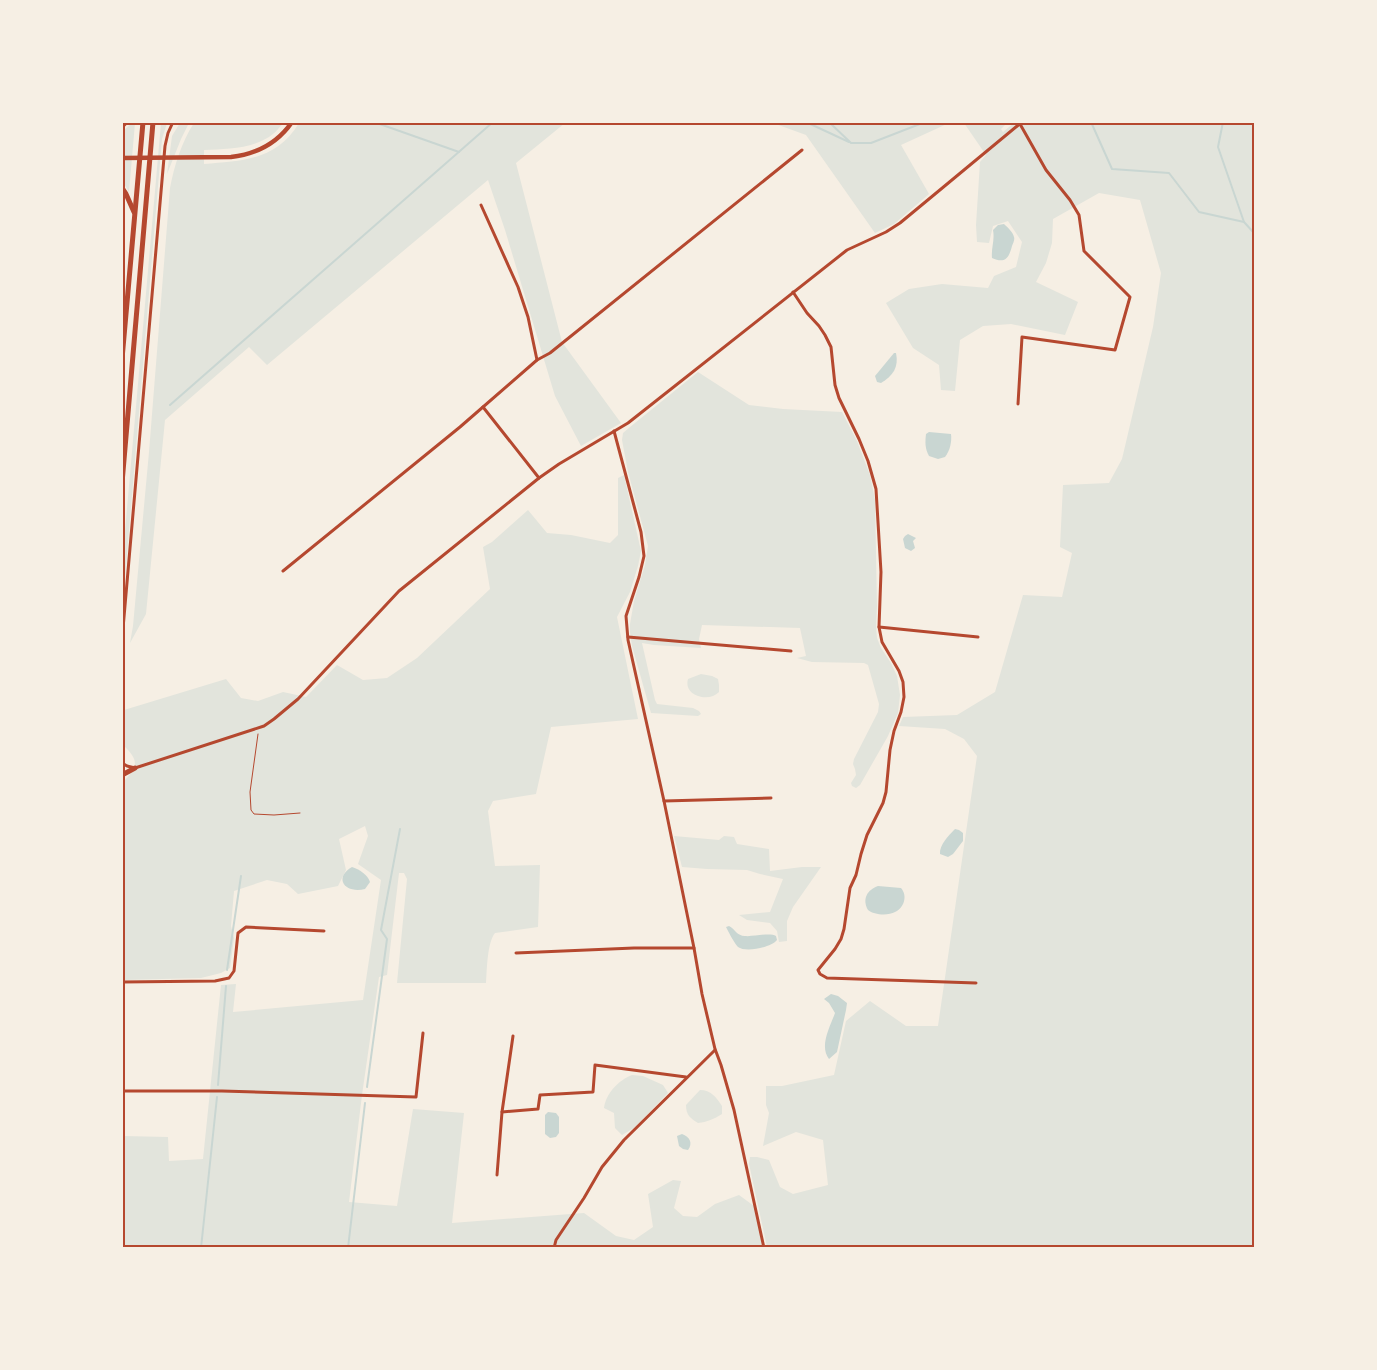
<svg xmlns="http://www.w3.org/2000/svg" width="1377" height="1370" font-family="Rubik,sans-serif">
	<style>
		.green { fill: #e2e4dc }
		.water { fill: #c9d6d2 }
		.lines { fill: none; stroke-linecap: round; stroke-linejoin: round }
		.stream { stroke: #c9d6d2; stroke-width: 2 }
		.path { stroke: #b5482f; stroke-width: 1 }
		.minor { stroke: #b5482f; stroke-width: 3 }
		.secondary { stroke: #b5482f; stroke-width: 4.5 }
		.trunk { stroke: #b5482f; stroke-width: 5 }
		.neatline { fill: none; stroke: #b5482f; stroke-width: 2 }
	</style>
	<rect width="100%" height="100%" fill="#f6efe4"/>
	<!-- green -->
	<g class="green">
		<polygon points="1015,122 1254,123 1254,1247 767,1247 749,1164 750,1157 757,1157 769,1160 780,1187 793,1194 828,1185 823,1140 796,1132 763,1146 769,1113 766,1105 766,1086 782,1086 834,1075 846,1021 870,1001 906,1026 938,1026 977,756 964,739 945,729 899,726 903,717 957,715 995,692 1023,595 1062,597 1072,553 1060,547 1063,485 1109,483 1122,459 1153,327 1161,273 1140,200 1099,193 1053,219 1052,243 1046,263 1036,282 1078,302 1065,335 1011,324 983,326 960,340 955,391 941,390 939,365 913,348 886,303 909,289 942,284 988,288 994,276 1016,267 1022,242 1008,221 993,226 989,243 977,242 976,225 980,162 986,155 964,123 1007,123 1001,129 1003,132"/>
		<polygon points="132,123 135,123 129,192 123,182 122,132"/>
		<polygon points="161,123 167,123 162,139 123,602 123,554"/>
		<polygon points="180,123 189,123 181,139 167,174 172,136"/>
		<path d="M194 123H284C280 126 277 131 273 134 254 149 227 149 204 150V164C243 161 277 160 299 123H565L516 163 562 342 621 423 581 446 555 396 505 230 488 180 267 365 249 347 165 420 146 614 130 643 133 626 149 452 170 188C174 166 182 141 194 123Z"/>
		<polygon points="773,123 773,122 949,123 901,145 929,194 894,224 875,233 806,135"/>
		<polygon points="698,372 749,405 783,409 842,412 857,441 870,475 875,500 877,606 876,626 877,638 881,648 891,663 897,676 900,695 898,713 888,736 860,785 856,788 852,786 851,783 856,775 855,769 853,764 854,759 878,712 879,704 868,665 864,663 812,662 797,658 806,656 800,628 702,625 699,639 701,648 654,645 642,643 655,700 657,704 693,708 699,711 701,714 698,716 651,713 632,646 630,632 630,624 634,601 645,565 648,546 628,472 622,440 623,433 630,427"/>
		<path d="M624 475 641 551 638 566 630 592 617 617 638 719 551 727 536 794 493 801 488 811 495 866 540 865 538 927 495 933C487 943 487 970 486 983H397L407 879 404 873H399L387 975 379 977 362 1095 349 1202 397 1206 413 1109 464 1113 452 1223 584 1213 616 1236 634 1240 653 1227 648 1194 673 1180 681 1181 674 1208 683 1216 697 1217 715 1204 739 1195 754 1206 764 1247H123V1136L168 1137 169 1161 203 1159 221 985 236 984 233 1012 363 1000 381 880 358 864 368 836 365 826 339 839 346 870 338 886 298 894 287 884 267 880 234 891 231 926 234 938 230 968 221 973 201 978 123 980 122 783C138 767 140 761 123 745L124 710 226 679 241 698 258 701 283 692 306 697 337 665 363 680 387 678 417 658 490 589 483 547 492 542 528 510 547 533 571 535 610 543 618 535V478Z"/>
		<path d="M701 674 712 676 718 679 719 685V692C709 703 683 696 688 679Z"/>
		<polygon points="674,836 719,840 724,836 734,837 737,844 769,849 770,871 802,867 821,867 793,907 787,921 787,941 779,942 777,931 770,923 747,920 739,915 770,912 783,879 760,874 747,870 707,869 682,867"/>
		<path d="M632 1075 643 1076 663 1085 668 1093 634 1128 622 1135 615 1128 614 1113 604 1108C606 1093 619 1080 632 1075Z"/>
		<path d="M700 1090C711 1090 716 1097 722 1106V1114C714 1119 707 1122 698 1123 690 1118 686 1115 686 1105Z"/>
	</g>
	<!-- water -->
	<g class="water">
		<path d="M1004 224C1007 227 1013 232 1014 237 1015 240 1013 243 1012 246 1009 258 1005 264 992 258 991 248 995 240 993 230L998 225Z"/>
		<path d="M894 353H896C899 367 893 376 881 383L877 382 875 376Z"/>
		<path d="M929 432 951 434C952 441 950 451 945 457L938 459 929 456C925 449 925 442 926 434Z"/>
		<polygon points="908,534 916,538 913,541 915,548 911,551 905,548 903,539 905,536"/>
		<path d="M955 829 959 830 963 833V841L953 854 948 857 940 854C939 845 949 835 955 829Z"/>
		<path d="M352 867C359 869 368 875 370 882L365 889C345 894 333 878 352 867Z"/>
		<path d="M878 886 901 888C908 896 904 908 895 912 888 916 874 915 868 910 862 899 867 890 878 886Z"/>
		<path d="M729 926C735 929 737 936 745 936 753 937 770 932 776 936L777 940C772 947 746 953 738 947 735 944 729 933 727 929L726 927Z"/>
		<path d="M831 994 838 996 847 1003 846 1010 837 1052 829 1059C819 1046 830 1027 835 1013L829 1003 824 999Z"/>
		<polygon points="548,1112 556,1113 559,1117 559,1133 556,1137 550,1138 545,1134 545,1115"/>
		<path d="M682 1134C690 1137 693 1143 688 1150L683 1149 679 1146 677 1136Z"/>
	</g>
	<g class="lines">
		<!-- stream -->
		<g class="stream">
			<polyline points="374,122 459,152"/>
			<polyline points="806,122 849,142"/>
			<polyline points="829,122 851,143 871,143 925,122"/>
			<polyline points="1091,122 1112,169 1169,173 1199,212 1244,222"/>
			<polyline points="1223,122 1218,147 1244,222 1254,233"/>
			<polyline points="170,405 493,122"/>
			<polyline points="227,970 241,876"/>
			<polyline points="218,1085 226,986"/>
			<polyline points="367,1087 387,939 381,930 400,829"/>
			<polyline points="201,1248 217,1097"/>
			<polyline points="348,1248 365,1103"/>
		</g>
		<!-- path -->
		<polyline class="path" points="258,734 250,792 251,810 254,814 274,815 300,813"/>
		<!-- minor -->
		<g class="minor">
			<polyline points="481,205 518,287 528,317 537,360"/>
			<polyline points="793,292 807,313 819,326 825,335 831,347 835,385 839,398 859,439 868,461 876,489 881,572 879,627 882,642 899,671 903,682 904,697 901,712 894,731 890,750 886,792 883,803 867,835 861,854 856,875 850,888 844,929 841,939 835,949 818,970 820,974 827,978 976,983"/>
			<polyline points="1018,404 1022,337 1115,350 1130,297 1084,251 1079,215 1070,200 1046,170 1020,124"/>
			<polyline points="483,407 539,478"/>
			<polyline points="614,431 641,532 644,556 639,577 626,616 628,640 664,801 694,948 702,994 715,1049 721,1065 734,1110 764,1248"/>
			<polyline points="283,571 460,427 537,360 550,353 802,150"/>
			<polyline points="879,627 978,637"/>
			<polyline points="628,637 791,651"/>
			<path d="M122 640C135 476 150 311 165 146L168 133 173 122"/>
			<polyline points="122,763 127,766 135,768 264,726 274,719 298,699 399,591 539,478 559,464 628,423 847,250 886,232 900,223 1022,122"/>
			<polyline points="664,801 771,798"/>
			<polyline points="516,953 634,948 694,948"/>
			<polyline points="122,982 215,981 229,978 234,971 238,933 246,927 324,931"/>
			<polyline points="122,1091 222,1091 416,1097 423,1033"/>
			<polyline points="502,1112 538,1109 540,1095 593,1092 595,1065 686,1077"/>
			<polyline points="497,1175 502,1112 513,1036"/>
			<polyline points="554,1248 556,1240 584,1198 602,1167 624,1140 715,1050"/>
		</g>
		<!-- secondary -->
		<path class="secondary" d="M122 158 231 157C257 154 277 144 292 122"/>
		<!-- trunk -->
		<g class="trunk">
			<polyline points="122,126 126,122"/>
			<polyline points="122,188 126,194 134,212"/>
			<polyline points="122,359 143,122"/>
			<polyline points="122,483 153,122"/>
			<polyline points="122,775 135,768"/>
		</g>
	</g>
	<!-- border -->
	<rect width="1377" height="1370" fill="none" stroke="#f6efe4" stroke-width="248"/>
	<rect x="124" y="124" width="1129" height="1122" class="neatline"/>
</svg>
